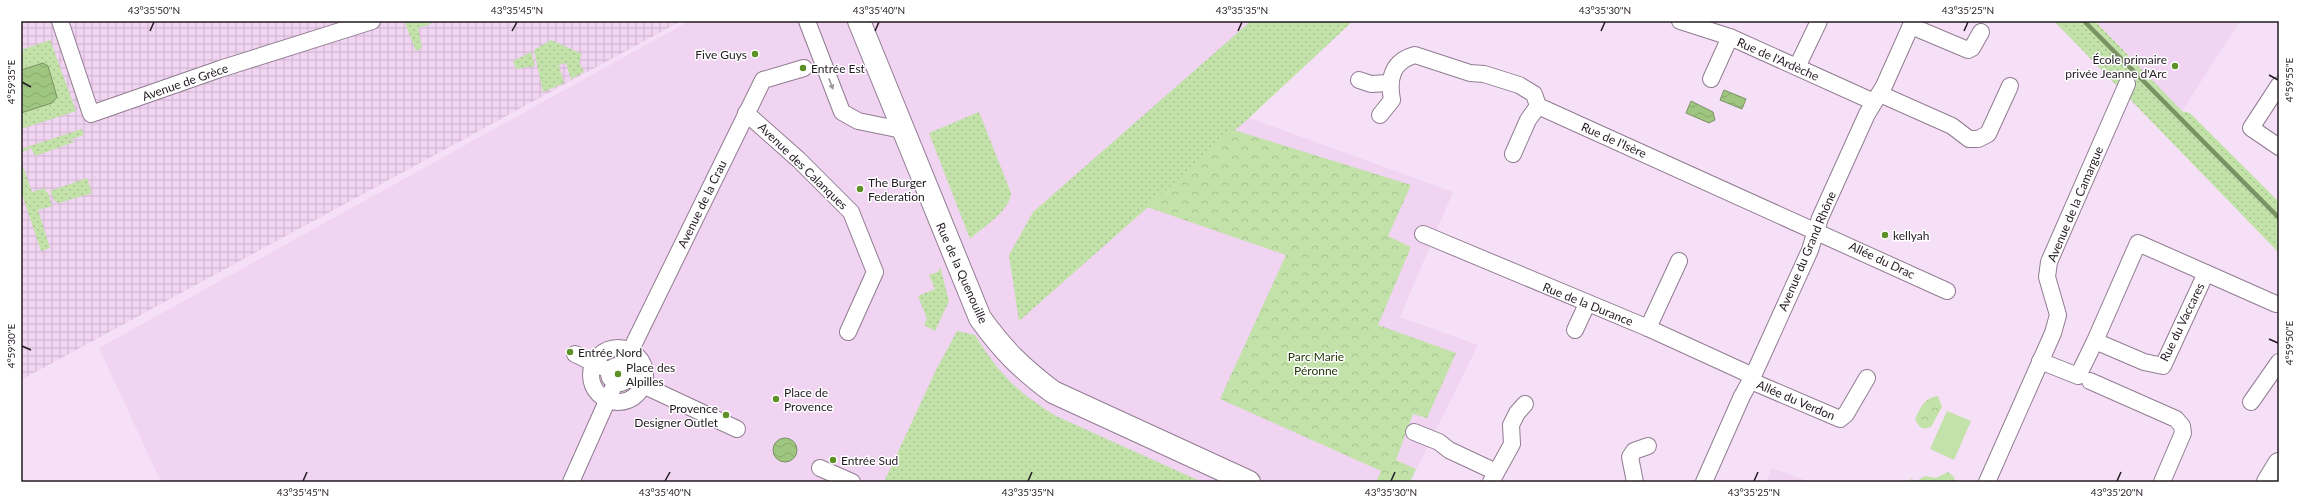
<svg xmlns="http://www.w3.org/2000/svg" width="2300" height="503" font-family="Lato,sans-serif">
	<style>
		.built { fill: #f0d4f1 }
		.industrial { fill: url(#industrial-grid) }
		.grass { fill: url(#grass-dots) }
		.park { fill: url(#park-crowns) }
		.garden { fill: #c2e2a9 }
		.water { fill: url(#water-waves); stroke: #7a9264 }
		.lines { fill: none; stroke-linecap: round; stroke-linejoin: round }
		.stream { stroke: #7a9264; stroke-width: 4.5 }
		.street-casing { stroke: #907c91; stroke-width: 18 }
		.secondary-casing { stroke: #907c91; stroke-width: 24 }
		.primary-casing { stroke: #907c91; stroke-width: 24 }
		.street { stroke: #fff; stroke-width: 16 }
		.secondary { stroke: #fff; stroke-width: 22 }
		.primary { stroke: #fff; stroke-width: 22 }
		.oneway { fill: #9c989c }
		.ticks { fill: none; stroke: #221a22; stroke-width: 1.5 }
		.poi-dot { fill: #5e9028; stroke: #fff; stroke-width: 1.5 }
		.labels { text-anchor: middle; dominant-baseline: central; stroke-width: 3; stroke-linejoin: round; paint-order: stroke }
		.poi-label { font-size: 12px; fill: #221a22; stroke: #fff; text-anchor: start }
		.street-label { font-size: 12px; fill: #221a22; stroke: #fff }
		.park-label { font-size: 12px; fill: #1d3502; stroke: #fff }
		.neatline { fill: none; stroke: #221a22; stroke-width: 1.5 }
		.ticks-label { font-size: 10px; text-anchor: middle; fill: #221a22 }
	</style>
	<defs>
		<pattern id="industrial-grid" width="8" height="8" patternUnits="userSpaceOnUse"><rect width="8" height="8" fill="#f0d4f1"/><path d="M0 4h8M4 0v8" fill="none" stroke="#ceb5ce"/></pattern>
		<pattern id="grass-dots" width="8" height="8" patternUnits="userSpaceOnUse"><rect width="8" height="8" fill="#c2e2a9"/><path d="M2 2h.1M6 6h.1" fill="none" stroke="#a6c191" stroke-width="1.8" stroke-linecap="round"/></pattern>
		<pattern id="park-crowns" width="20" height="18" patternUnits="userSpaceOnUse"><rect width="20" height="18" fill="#c2e2a9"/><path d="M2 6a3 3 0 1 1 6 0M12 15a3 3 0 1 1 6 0" fill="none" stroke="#a6c191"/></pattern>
		<pattern id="water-waves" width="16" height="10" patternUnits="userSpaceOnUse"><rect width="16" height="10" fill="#9fc680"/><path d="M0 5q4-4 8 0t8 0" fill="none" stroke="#89aa6e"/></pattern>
	</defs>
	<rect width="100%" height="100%" fill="#f6e0f7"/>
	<!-- built -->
	<g class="built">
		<polygon points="689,21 1346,21 1249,118 1453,192 1400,317 1478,345 1410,482 161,482 99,348"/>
		<polygon points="2095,21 2240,21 2182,111"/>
		<polygon points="1772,468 1810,482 1766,482"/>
	</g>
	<!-- industrial -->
	<polygon class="industrial" points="21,21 681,21 21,380"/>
	<!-- grass -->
	<g class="grass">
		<polygon points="410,21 430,21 431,24 418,28 422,48 416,51 405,23"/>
		<polygon points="1251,21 1353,21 1249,118 1019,321 1009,255 1033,212"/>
		<polygon points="2054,21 2095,21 2182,111 2190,113 2279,202 2279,253"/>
		<polygon points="50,40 76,111 21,129 21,50"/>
		<polygon points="551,40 582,54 579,62 584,72 571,79 566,63 559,65 564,83 543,92 534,50"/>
		<polygon points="531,52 535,66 516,69 513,61"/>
		<path d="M979 112 1011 193C1010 211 983 227 970 239L929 133Z"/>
		<polygon points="82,129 84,135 65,141 74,140 74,142 35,156 31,148 21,153 21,149"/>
		<polygon points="21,161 32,192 45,188 46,193 48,192 52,206 38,210 50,248 41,251 21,191"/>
		<polygon points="87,178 92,193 59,203 55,201 50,191"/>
		<polygon points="940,267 949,301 935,331 924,325 927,319 918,296 935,289 929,275 938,272"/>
		<path d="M957 331 975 335C1000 375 1016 391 1056 416L1202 482H884L936 370Z"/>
	</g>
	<!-- park -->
	<g class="park">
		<polygon points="1234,130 1411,185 1388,236 1411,247 1378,325 1456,353 1427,418 1413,414 1396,460 1416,469 1410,482 1376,482 1381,471 1220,399 1286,255 1147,207"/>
		<path d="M1938 396 1942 407 1931 427C1921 430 1920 428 1915 419 1921 407 1924 398 1938 396Z"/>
		<polygon points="1948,472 1954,477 1955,482 1907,482 1911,479 1917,481 1925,476 1936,478"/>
	</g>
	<!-- garden -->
	<polygon class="garden" points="1947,411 1971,421 1954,460 1930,449"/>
	<!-- water -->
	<g class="water">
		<polygon points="43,63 48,66 57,97 52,103 21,113 21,70"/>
		<polygon points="1724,90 1746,99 1742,109 1720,100"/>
		<polygon points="1691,101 1713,112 1715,120 1709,123 1686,113"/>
		<circle cx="785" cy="450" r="12"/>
	</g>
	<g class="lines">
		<!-- stream -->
		<polyline class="stream" points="2084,21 2279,218"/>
		<!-- street casing -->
		<g class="street-casing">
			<g id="street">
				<polyline points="60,21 91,114 220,69 372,21"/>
				<polyline points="807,21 842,112 858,121 902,130"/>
				<polyline points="1680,21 1730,37 1874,102"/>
				<polyline points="1911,26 1968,50 1972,48 1981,32"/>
				<polyline points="1797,67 1819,21"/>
				<polyline points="1711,79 1730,37"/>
				<polyline points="1359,80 1371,84 1389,83"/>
				<polyline points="2279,85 2251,128 2279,147"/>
				<polyline points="1880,94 1952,126 1969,139 1978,139 1988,134 2010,86"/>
				<polyline points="746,113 799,160 851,212 875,272 848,332"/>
				<path d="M1380 115 1392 100C1388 79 1392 61 1415 55L1470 73 1484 74 1519 85 1534 94 1538 106 1947 291"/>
				<polyline points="1513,154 1528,120 1538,106"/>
				<polyline points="1423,234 1648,328 1753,376"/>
				<polyline points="2206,273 2276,304"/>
				<polyline points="1648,328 1679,261"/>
				<polyline points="1575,330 1587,304"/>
				<circle cx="618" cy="375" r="27"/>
				<polyline points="575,354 602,367"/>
				<polyline points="2040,361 2078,376 2095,341 2144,362 2163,366 2206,273 2138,243 2095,341"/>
				<polygon points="616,366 627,371 630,379 621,383 610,378 608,370"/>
				<polyline points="622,368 763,80 804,68"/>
				<polyline points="630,379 737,429"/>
				<polyline points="1751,381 1840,419 1846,414 1867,378"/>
				<polyline points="2090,381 2176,419 2182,426 2183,433 2162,482"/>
				<polyline points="2251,402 2279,362"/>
				<polyline points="1414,432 1439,442 1449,450 1496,472"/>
				<polyline points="820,468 852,482"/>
				<polyline points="571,482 616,381"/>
				<polyline points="1491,482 1512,444 1511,425 1517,413 1525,404"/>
				<polyline points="1635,482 1630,457 1634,451 1648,446"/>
				<polyline points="1704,482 1742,396 1753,376 1810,250 1820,218 1867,114 1884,86 1913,21"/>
				<polyline points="1987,482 2053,333 2058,315 2047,277 2049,262 2127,84"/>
			</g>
		</g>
		<!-- secondary casing -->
		<g class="secondary-casing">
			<path id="secondary" d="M859 21 980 318C1003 350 1021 368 1053 392L1249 482"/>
		</g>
		<!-- primary casing -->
		<g class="primary-casing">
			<polyline id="primary" points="2268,482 2279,464"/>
		</g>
		<!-- street -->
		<use href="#street" class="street"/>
		<!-- secondary -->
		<use href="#secondary" class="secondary"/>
		<!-- primary -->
		<use href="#primary" class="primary"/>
	</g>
	<!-- one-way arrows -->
	<defs><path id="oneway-solid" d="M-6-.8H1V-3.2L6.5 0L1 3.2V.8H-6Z"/></defs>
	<use class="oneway" href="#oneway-solid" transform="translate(831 84) rotate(69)"/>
	<!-- ticks -->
	<path class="ticks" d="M150 31 154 22M512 31 517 22M875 31 879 22M1238 31 1242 22M1601 31 1605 22M1964 31 1968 22M2269 75 2278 80M22 82 31 87M2269 339 2278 343M22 346 31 350M303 481 307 472M665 481 670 472M1028 481 1032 472M1391 481 1395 472M1754 481 1758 472M2117 481 2121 472"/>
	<!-- markers -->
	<g class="poi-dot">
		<circle cx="755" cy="54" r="4"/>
		<circle cx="2175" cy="66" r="4"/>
		<circle cx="803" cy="68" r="4"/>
		<circle cx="860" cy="189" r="4"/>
		<circle cx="1885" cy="235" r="4"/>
		<circle cx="570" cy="352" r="4"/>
		<circle cx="618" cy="374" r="4"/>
		<circle cx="776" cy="399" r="4"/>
		<circle cx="726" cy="415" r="4"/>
		<circle cx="833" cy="460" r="4"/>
	</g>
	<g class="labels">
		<!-- poi labels -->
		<g class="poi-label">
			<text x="747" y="54" text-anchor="end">Five Guys</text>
			<text x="2167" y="59" text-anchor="end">École primaire<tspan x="2167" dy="14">privée Jeanne d'Arc</tspan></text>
			<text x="811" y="68">Entrée Est</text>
			<text x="868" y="182">The Burger<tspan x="868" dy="14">Federation</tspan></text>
			<text x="1893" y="235">kellyah</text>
			<text x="578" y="352">Entrée Nord</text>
			<text x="626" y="367">Place des<tspan x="626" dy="14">Alpilles</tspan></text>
			<text x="784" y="392">Place de<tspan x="784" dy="14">Provence</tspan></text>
			<text x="718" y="408" text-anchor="end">Provence<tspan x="718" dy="14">Designer Outlet</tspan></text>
			<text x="841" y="460">Entrée Sud</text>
		</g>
		<!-- street labels -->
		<g class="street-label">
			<text transform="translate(1778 59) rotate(24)">Rue de l'Ardèche</text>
			<text transform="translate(185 82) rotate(-19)">Avenue de Grèce</text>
			<text transform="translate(1614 140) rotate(24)">Rue de l'Isère</text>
			<text transform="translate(803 166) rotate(44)">Avenue des Calanques</text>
			<text transform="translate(702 204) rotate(-64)">Avenue de la Crau</text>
			<text transform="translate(2075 204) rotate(-67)">Avenue de la Camargue</text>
			<text transform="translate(1807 251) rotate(-67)">Avenue du Grand Rhône</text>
			<text transform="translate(1882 260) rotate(25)">Allée du Drac</text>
			<text transform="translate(962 273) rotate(66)">Rue de la Quenouille</text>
			<text transform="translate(1588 304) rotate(22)">Rue de la Durance</text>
			<text transform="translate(2182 322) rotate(-64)">Rue du Vaccares</text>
			<text transform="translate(1796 400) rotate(23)">Allée du Verdon</text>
		</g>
		<!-- park labels -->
		<g class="park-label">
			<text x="1316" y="356">Parc Marie<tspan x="1316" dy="14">Péronne</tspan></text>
		</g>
	</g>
	<!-- border -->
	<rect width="2300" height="503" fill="none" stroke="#ffffff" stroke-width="44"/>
	<rect x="22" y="22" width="2256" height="459" class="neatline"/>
	<g class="ticks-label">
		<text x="154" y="14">43°35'50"N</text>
		<text x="517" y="14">43°35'45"N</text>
		<text x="879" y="14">43°35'40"N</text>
		<text x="1242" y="14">43°35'35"N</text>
		<text x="1605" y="14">43°35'30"N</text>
		<text x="1968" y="14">43°35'25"N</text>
		<text transform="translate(2289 80) rotate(-90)" y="4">4°59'55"E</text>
		<text transform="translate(11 82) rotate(-90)" y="4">4°59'35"E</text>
		<text transform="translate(2289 343) rotate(-90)" y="4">4°59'50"E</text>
		<text transform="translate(11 346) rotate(-90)" y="4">4°59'30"E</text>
		<text x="303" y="496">43°35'45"N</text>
		<text x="665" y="496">43°35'40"N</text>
		<text x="1028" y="496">43°35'35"N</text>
		<text x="1391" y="496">43°35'30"N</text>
		<text x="1754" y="496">43°35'25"N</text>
		<text x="2117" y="496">43°35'20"N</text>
	</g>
</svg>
